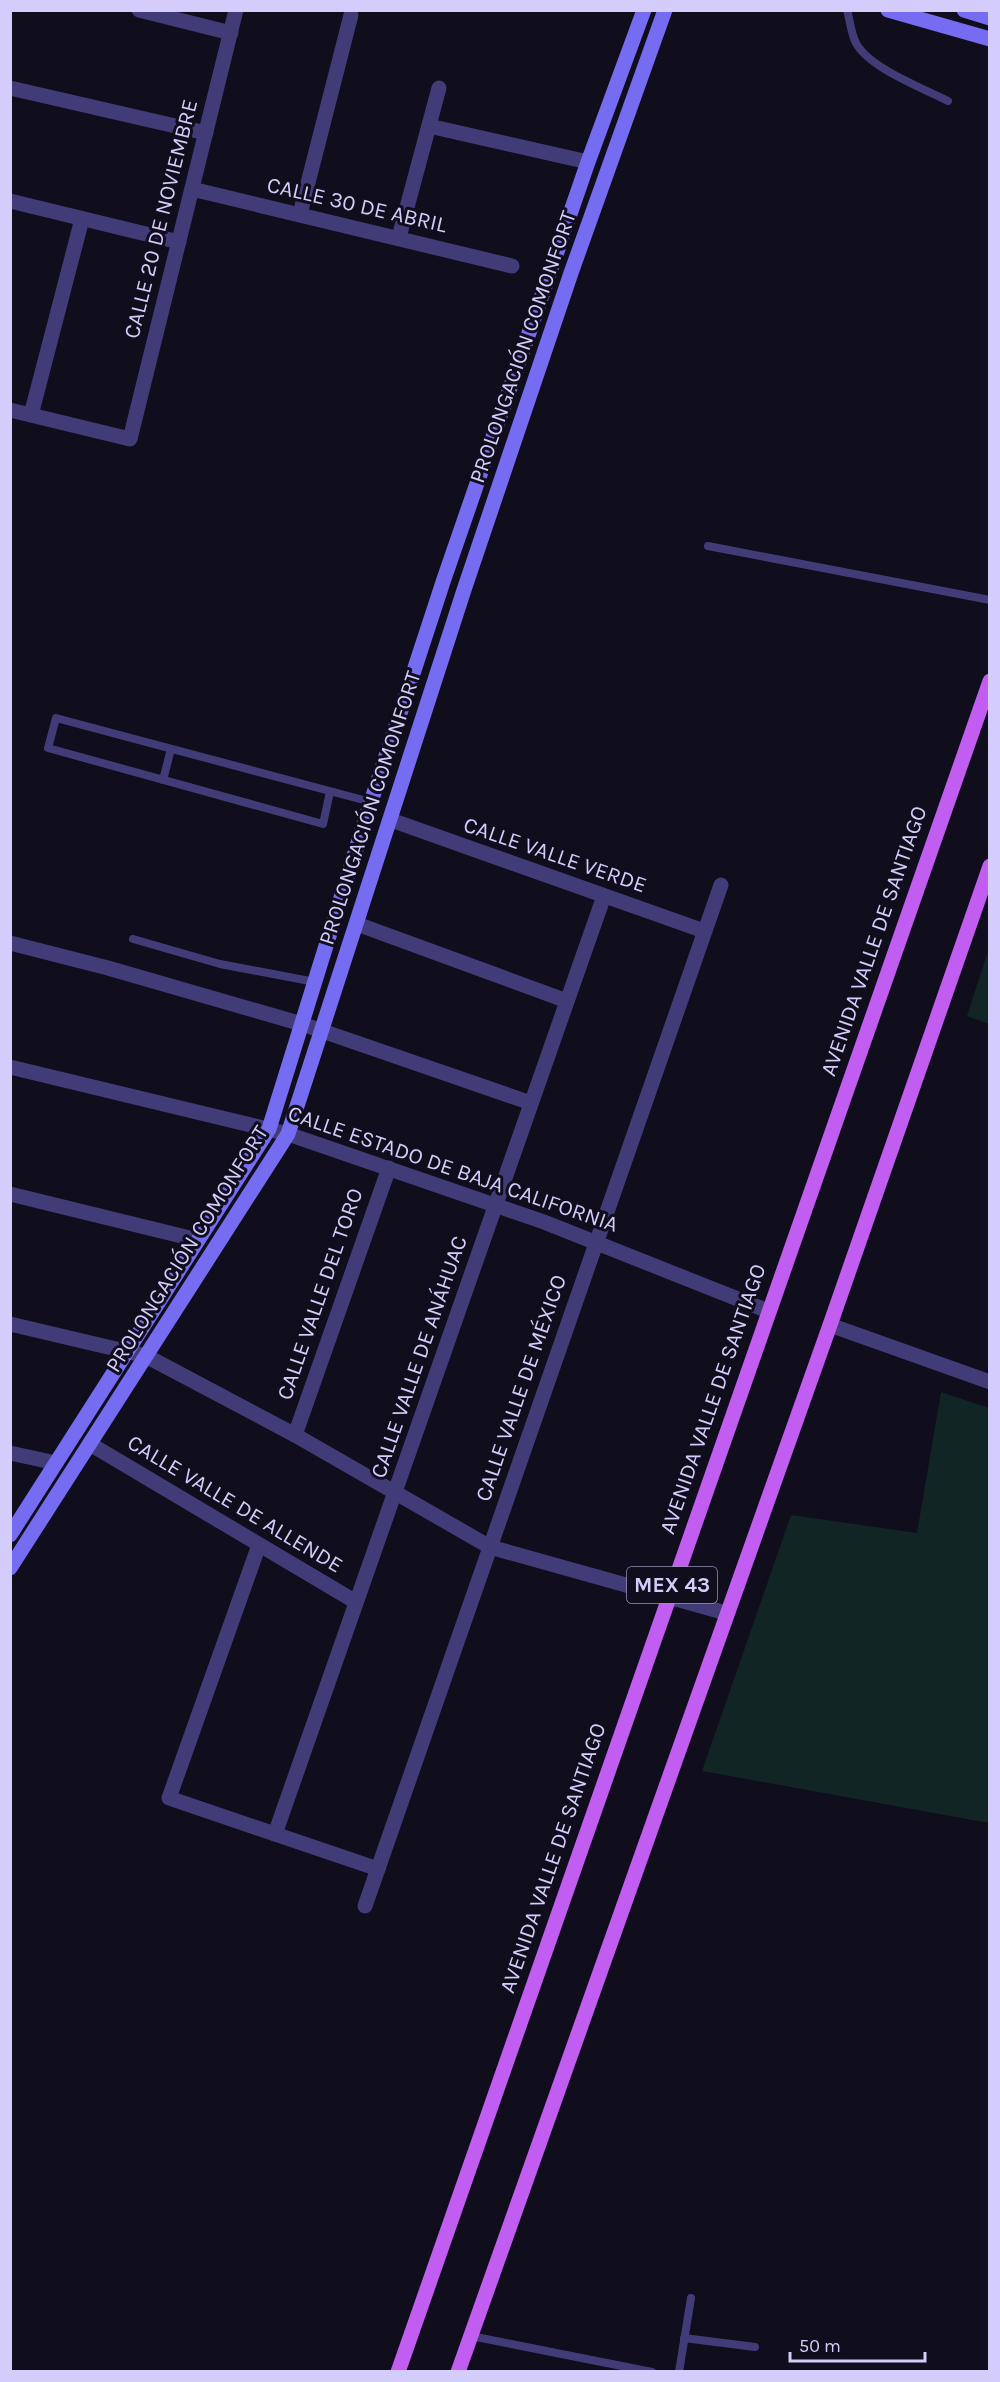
<svg xmlns="http://www.w3.org/2000/svg" width="1000" height="2382" font-family="Karla,sans-serif">
	<style>
		.green { fill: #112525 }
		.lines { fill: none; stroke-linecap: round; stroke-linejoin: round }
		.lane { stroke: #413c77; stroke-width: 8 }
		.street { stroke: #413c77; stroke-width: 15 }
		.secondary { stroke: #766cf2; stroke-width: 15 }
		.primary { stroke: #c15df0; stroke-width: 15 }
		.labels { text-anchor: middle; dominant-baseline: central; stroke-width: 6; stroke-linejoin: round; paint-order: stroke }
		.shield { fill: #100d1c; stroke: #9993b7; stroke-width: 1.5 }
		.shield-label { font-size: 21px; font-weight: bold; fill: #d4ccfa }
		.street-label { font-size: 22px; fill: #d4ccfa; stroke: #100d1c }
	</style>
	<rect width="100%" height="100%" fill="#100d1c"/>
	<!-- green -->
	<g class="green">
		<polygon points="989,948 990,1024 989,1024 967,1016"/>
		<polygon points="941,1392 989,1408 989,1823 702,1771 791,1515 917,1533"/>
	</g>
	<g class="lines">
		<!-- lane -->
		<g class="lane">
			<path d="M847 10C850 20 851 34 856 43 869 68 923 88 948 101"/>
			<polyline points="708,546 990,600"/>
			<polyline points="163,780 171,749"/>
			<polyline points="330,792 323,824 48,748 56,718 371,802"/>
			<polyline points="133,939 220,964 315,982"/>
			<polyline points="471,2336 652,2372"/>
			<polyline points="684,2338 755,2347"/>
			<polyline points="679,2372 691,2298"/>
		</g>
		<!-- street -->
		<g class="street">
			<polyline points="139,10 231,33"/>
			<polyline points="10,88 206,133"/>
			<polyline points="429,126 588,162"/>
			<polyline points="192,189 512,266"/>
			<polyline points="10,201 179,242"/>
			<polyline points="300,214 351,15"/>
			<polyline points="399,237 439,88"/>
			<polyline points="10,410 130,439 236,10"/>
			<polyline points="31,415 82,219"/>
			<polyline points="391,820 704,931"/>
			<polyline points="357,924 567,1001"/>
			<polyline points="10,943 108,968 302,1024 531,1103"/>
			<polyline points="10,1067 288,1134 544,1222 768,1311"/>
			<polyline points="10,1194 198,1240"/>
			<polyline points="10,1324 146,1356 295,1435 490,1547 726,1613"/>
			<polyline points="830,1325 990,1382"/>
			<polyline points="295,1435 389,1168"/>
			<polyline points="90,1444 356,1602"/>
			<polyline points="10,1453 56,1463"/>
			<polyline points="259,1545 169,1798 378,1869"/>
			<polyline points="275,1834 604,896"/>
			<polyline points="365,1906 721,885"/>
		</g>
		<!-- secondary -->
		<g class="secondary">
			<polyline points="888,10 990,39"/>
			<polyline points="964,10 990,18"/>
			<polyline points="10,1535 269,1129 367,814 444,579 588,162 644,10"/>
			<polyline points="10,1568 288,1134 464,590 571,273 665,10"/>
		</g>
		<!-- primary -->
		<g class="primary">
			<polyline points="398,2372 990,681"/>
			<polyline points="458,2372 830,1325 990,866"/>
		</g>
	</g>
	<g class="labels">
		<!-- shield labels -->
		<rect class="shield" x="627" y="1567" width="90" height="36" rx="4.5"/>
		<g class="shield-label">
			<text x="672" y="1585">MEX 43</text>
		</g>
		<!-- street labels -->
		<g class="street-label">
			<text transform="translate(357 205) rotate(13)">CALLE 30 DE ABRIL</text>
			<text transform="translate(161 219) rotate(-76)">CALLE 20 DE NOVIEMBRE</text>
			<text transform="translate(523 347) rotate(-71)">PROLONGACIÓN COMONFORT</text>
			<text transform="translate(370 808) rotate(-72)">PROLONGACIÓN COMONFORT</text>
			<text transform="translate(555 855) rotate(19)">CALLE VALLE VERDE</text>
			<text transform="translate(874 941) rotate(-71)">AVENIDA VALLE DE SANTIAGO</text>
			<text transform="translate(453 1169) rotate(19)">CALLE ESTADO DE BAJA CALIFORNIA</text>
			<text transform="translate(187 1249) rotate(-58)">PROLONGACIÓN COMONFORT</text>
			<text transform="translate(320 1294) rotate(-71)">CALLE VALLE DEL TORO</text>
			<text transform="translate(419 1357) rotate(-71)">CALLE VALLE DE ANÁHUAC</text>
			<text transform="translate(521 1388) rotate(-71)">CALLE VALLE DE MÉXICO</text>
			<text transform="translate(713 1399) rotate(-71)">AVENIDA VALLE DE SANTIAGO</text>
			<text transform="translate(235 1504) rotate(31)">CALLE VALLE DE ALLENDE</text>
			<text transform="translate(553 1858) rotate(-71)">AVENIDA VALLE DE SANTIAGO</text>
		</g>
	</g>
	<!-- border -->
	<rect width="1000" height="2382" fill="none" stroke="#d4ccfa" stroke-width="24"/>
	<!-- scale -->
	<path d="M790 2352v9h135v-9" fill="none" stroke="#d4ccfa" stroke-width="3"/>
	<text x="799" y="2352" font-size="18" fill="#d4ccfa" stroke="#100d1c" stroke-width="4.5" paint-order="stroke">50 m</text>
</svg>
